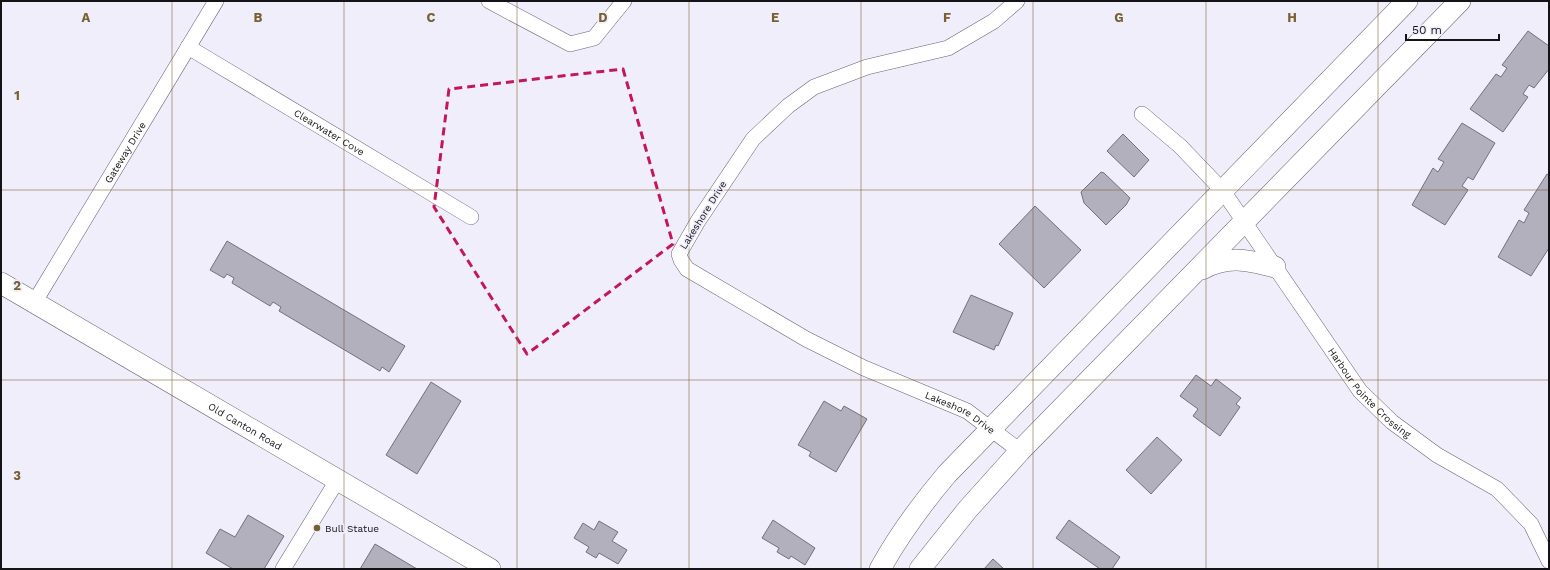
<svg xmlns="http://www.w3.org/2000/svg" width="1550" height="570" font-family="'Work Sans',sans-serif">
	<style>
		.building { fill: #b3b0be; stroke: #73707d }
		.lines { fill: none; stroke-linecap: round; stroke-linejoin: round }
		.street-casing { stroke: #676471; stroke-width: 16 }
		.secondary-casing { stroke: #676471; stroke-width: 22 }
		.street { stroke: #fff; stroke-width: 15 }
		.secondary { stroke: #fff; stroke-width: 21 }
		.marked { fill: none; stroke: #c2185b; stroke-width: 3; stroke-dasharray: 8 5; stroke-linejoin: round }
		.grid { fill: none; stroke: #776130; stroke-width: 1; stroke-opacity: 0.55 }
		.poi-dot { fill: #776130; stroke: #f1eefc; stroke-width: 1.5 }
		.labels { text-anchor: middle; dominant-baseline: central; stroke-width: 3.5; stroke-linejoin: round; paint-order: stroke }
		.street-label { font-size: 10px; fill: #141317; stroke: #f1eefc }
		.poi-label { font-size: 10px; fill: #141317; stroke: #f1eefc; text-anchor: start }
		.grid-label { font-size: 13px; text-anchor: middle; font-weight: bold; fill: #776130; stroke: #f1eefc; stroke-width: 3.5; stroke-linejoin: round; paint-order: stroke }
	</style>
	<rect width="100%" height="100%" fill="#f1eefc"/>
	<!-- building -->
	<g class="building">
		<polygon points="1528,31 1549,46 1549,69 1534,88 1529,85 1523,94 1528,97 1503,132 1470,109 1496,74 1501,77 1507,68 1502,65"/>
		<polygon points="1462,123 1495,143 1473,180 1468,177 1462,186 1468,190 1445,225 1412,205 1433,168 1438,172 1444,162 1438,159"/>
		<polygon points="1123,134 1149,160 1134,177 1107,151"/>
		<polygon points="1101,172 1104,173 1130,198 1126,205 1106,225 1084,203 1081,192"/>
		<polygon points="1547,174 1549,175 1549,248 1531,276 1498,257 1519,220 1524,223 1529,213 1524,210"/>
		<polygon points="1035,206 1081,250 1044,288 999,244"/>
		<polygon points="227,241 405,346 389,372 382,367 380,371 279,311 281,307 273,302 270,306 232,283 234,278 227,274 224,278 210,270"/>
		<polygon points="971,295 1013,313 998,346 996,345 994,350 953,332"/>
		<polygon points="1196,375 1211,386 1216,379 1241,398 1236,404 1240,407 1220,436 1193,416 1198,409 1180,396"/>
		<polygon points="431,382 461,401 417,474 386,455"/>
		<polygon points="824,401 841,411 844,406 867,419 836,472 809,456 811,452 798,445"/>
		<polygon points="1157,437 1182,460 1151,494 1126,470"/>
		<polygon points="248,515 284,536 264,569 233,569 206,553 220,529 235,537"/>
		<polygon points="773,520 815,548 805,565 791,556 789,559 777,552 779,548 762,538"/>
		<polygon points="1069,520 1120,557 1112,569 1100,569 1056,538"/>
		<polygon points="599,521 618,532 612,541 627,550 618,564 599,553 596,558 586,552 589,547 574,538 583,523 594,530"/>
		<polygon points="375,544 417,569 360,569"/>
		<polygon points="993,559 1004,569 984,569"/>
	</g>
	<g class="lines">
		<!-- street casing -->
		<g class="street-casing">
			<g id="street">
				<polyline points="489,1 570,44 594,38 624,1"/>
				<path id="s1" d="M1017 1 994 21 948 48 867 67 814 87 788 106 753 139 698 221 679 254 681 260 687 269 806 339 864 368 967 411 1020 451"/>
				<path id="s2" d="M188 47 471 217"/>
				<path id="s3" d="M1142 114 1180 146 1223 191 1360 391 1392 422 1437 455 1497 489 1531 524 1549 561"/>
				<path id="s4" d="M34 303 216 1"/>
				<polyline points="283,569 338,479"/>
			</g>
		</g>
		<!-- secondary casing -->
		<g class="secondary-casing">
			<g id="secondary">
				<path d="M1202 269C1228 255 1247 260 1275 267"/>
				<path id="s5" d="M1 283 490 569"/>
				<path d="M880 569C900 533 920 506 947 474L1407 1"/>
				<polyline points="920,569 968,509 1020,451 1460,1"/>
			</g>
		</g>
		<!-- street -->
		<use href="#street" class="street"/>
		<!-- secondary -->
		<use href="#secondary" class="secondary"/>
	</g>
	<!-- marked area -->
	<path class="marked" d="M623 69 673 244 527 354 434 207 449 89Z"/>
	<!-- grid -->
	<path class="grid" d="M172 1V569M344 1V569M517 1V569M689 1V569M861 1V569M1033 1V569M1206 1V569M1378 1V569M1 190H1549M1 380H1549"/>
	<!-- markers -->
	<circle class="poi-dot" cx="317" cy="528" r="4"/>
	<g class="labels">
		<!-- street labels -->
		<g class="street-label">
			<text stroke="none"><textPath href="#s2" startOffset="165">Clearwater Cove</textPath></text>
			<text stroke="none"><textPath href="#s4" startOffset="176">Gateway Drive</textPath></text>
			<text transform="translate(703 215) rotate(-58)">Lakeshore Drive</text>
			<text stroke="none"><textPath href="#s3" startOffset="362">Harbour Pointe Crossing</textPath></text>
			<text stroke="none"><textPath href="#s1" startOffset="767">Lakeshore Drive</textPath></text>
			<text stroke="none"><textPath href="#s5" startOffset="283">Old Canton Road</textPath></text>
		</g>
		<!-- poi labels -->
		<g class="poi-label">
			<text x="325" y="528">Bull Statue</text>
		</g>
	</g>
	<g class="grid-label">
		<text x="86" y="22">A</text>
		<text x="258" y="22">B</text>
		<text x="431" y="22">C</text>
		<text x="603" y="22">D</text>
		<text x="775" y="22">E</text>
		<text x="947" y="22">F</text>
		<text x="1119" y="22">G</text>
		<text x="1292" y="22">H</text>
		<text x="17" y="100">1</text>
		<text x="17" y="290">2</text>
		<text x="17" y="480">3</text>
	</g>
	<!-- border -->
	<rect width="1550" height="570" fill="none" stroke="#141317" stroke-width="4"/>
	<!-- scale -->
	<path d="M1406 34v6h93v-6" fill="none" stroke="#141317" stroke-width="2"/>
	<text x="1412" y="34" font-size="12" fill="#141317" stroke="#f1eefc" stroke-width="3" paint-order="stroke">50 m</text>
</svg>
